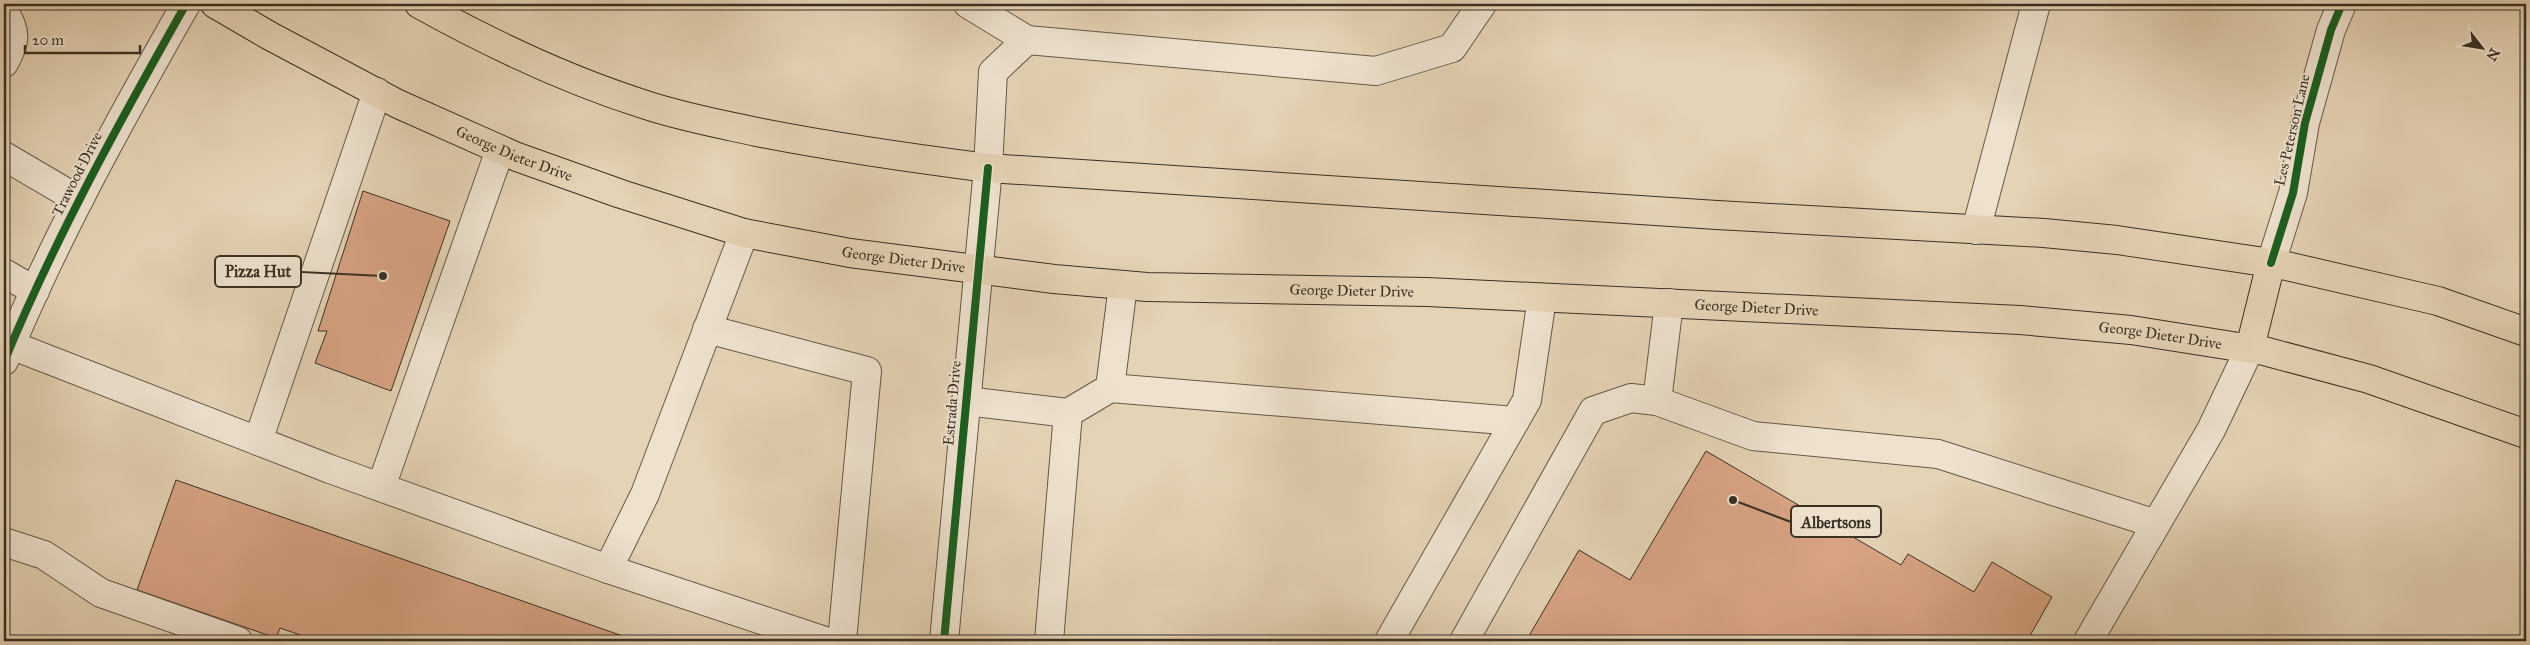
<svg xmlns="http://www.w3.org/2000/svg" width="2530" height="645" font-family="'IM FELL Great Primer',serif">
	<style>
		.building { fill: #d8a484; stroke: #393024 }
		.lines { fill: none; stroke-linecap: round; stroke-linejoin: round }
		.minor-casing { stroke: #645948; stroke-width: 30 }
		.major-casing { stroke: #393024; stroke-width: 30 }
		.minor { stroke: #eee2cf; stroke-width: 28 }
		.major { stroke: #e5d3b5; stroke-width: 28 }
		.cycleway-casing { stroke: #eee2cf; stroke-width: 11 }
		.cycleway { stroke: #1b5e20; stroke-width: 8 }
		.labels { text-anchor: middle; dominant-baseline: central; stroke-width: 4; stroke-linejoin: round; paint-order: stroke }
		.street-label { font-size: 15px; fill: #393024; stroke: #eee2cf }
		.leader { fill: none; stroke: #393024; stroke-width: 2 }
		.callout-dot { fill: #393024; stroke: #eee2cf; stroke-width: 2 }
		.callout { fill: #eee2cf; stroke: #393024; stroke-width: 2 }
		.callout-label { font-size: 16px; text-anchor: middle; font-weight: bold; fill: #393024 }
	</style>
	<rect width="100%" height="100%" fill="#e5d3b5"/>
	<filter id="stains"><feTurbulence type="fractalNoise" baseFrequency=".004" numOctaves="4"/><feColorMatrix values="0 0 0 0 .2 0 0 0 0 .09 0 0 0 0 .02 0 0 0 .5 -.17"/></filter>
	<radialGradient id="worn" r=".72"><stop offset=".6" stop-color="#630" stop-opacity="0"/><stop offset="1" stop-color="#630" stop-opacity=".3"/></radialGradient>
	<!-- building -->
	<g class="building">
		<polygon points="363,191 450,221 391,391 315,363 327,331 318,331"/>
		<polygon points="1706,451 1901,565 1908,554 1974,592 1992,562 2052,597 2027,641 1526,641 1579,550 1630,580"/>
		<polygon points="176,480 637,641 318,641 280,628 276,638 137,590"/>
	</g>
	<g class="lines">
		<!-- minor casing -->
		<g class="minor-casing">
			<g id="minor">
				<polyline points="968,4 1027,40"/>
				<path d="M4 11C17 32 16 42 4 63"/>
				<polyline points="4,156 79,200"/>
				<polyline points="1976,230 2036,4"/>
				<polyline points="744,233 645,494 608,569 825,641"/>
				<polyline points="2271,263 2293,193 2305,123 2331,30 2342,4"/>
				<polyline points="4,273 35,291"/>
				<polyline points="707,329 867,371 842,641"/>
				<polyline points="11,345 330,469 608,569"/>
				<path d="M4 361C55 237 120 120 186 4"/>
				<polyline points="1110,388 1515,421"/>
				<polyline points="966,401 1068,413"/>
				<polyline points="1657,401 1753,436 1938,454 2156,524"/>
				<polyline points="258,441 377,92"/>
				<polyline points="381,487 500,150"/>
				<polyline points="4,542 44,555 101,593 238,641"/>
				<polyline points="944,641 988,168 993,72 1027,40 1376,71 1452,48 1482,4"/>
				<polyline points="1049,641 1068,413 1110,388 1123,285"/>
				<polyline points="1389,641 1527,400 1542,298"/>
				<polyline points="1464,641 1593,411 1631,398 1657,401 1669,303"/>
				<polyline points="2088,641 2211,430 2250,348"/>
			</g>
		</g>
		<!-- major casing -->
		<g class="major-casing">
			<g id="major">
				<path id="s1" d="M215 4 270 36 398 104 517 157 621 194 744 233 850 253 1054 279 1147 287 1427 292 2020 320 2131 330 2264 351 2369 379 2526 434"/>
				<path d="M419 4C491 44 567 80 646 105 682 117 720 124 757 132 833 147 910 158 988 168L1717 215 2044 233 2117 240 2278 264 2438 301 2526 332"/>
				<polyline points="2250,348 2271,263"/>
			</g>
		</g>
		<!-- minor -->
		<use href="#minor" class="minor"/>
		<!-- major -->
		<use href="#major" class="major"/>
		<!-- cycleway casing -->
		<g class="cycleway-casing">
			<g id="cycleway">
				<polyline points="2271,263 2293,193 2305,123 2331,30 2342,4"/>
				<path d="M4 362C55 238 120 121 186 4"/>
				<polyline points="944,641 988,168"/>
			</g>
		</g>
		<!-- cycleway -->
		<use href="#cycleway" class="cycleway"/>
	</g>
	<g class="labels">
		<!-- street labels -->
		<g class="street-label">
			<text transform="translate(2292 130) rotate(-77)">Les Peterson Lane</text>
			<text stroke="none"><textPath href="#s1" startOffset="335">George Dieter Drive</textPath></text>
			<text transform="translate(77 174) rotate(-63)">Trawood Drive</text>
			<text stroke="none"><textPath href="#s1" startOffset="740">George Dieter Drive</textPath></text>
			<text stroke="none"><textPath href="#s1" startOffset="1190">George Dieter Drive</textPath></text>
			<text stroke="none"><textPath href="#s1" startOffset="1595">George Dieter Drive</textPath></text>
			<text stroke="none"><textPath href="#s1" startOffset="2000">George Dieter Drive</textPath></text>
			<text transform="translate(952 403) rotate(-85)">Estrada Drive</text>
		</g>
	</g>
	<!-- callouts -->
	<path class="leader" d="M383 276L301 272M1733 500L1791 522"/>
	<g class="callout-dot">
		<circle cx="383" cy="276" r="5"/>
		<circle cx="1733" cy="500" r="5"/>
	</g>
	<g class="callout">
		<rect x="215" y="256" width="86" height="31" rx="5"/>
		<rect x="1791" y="506" width="90" height="31" rx="5"/>
	</g>
	<g class="callout-label">
		<text x="258" y="277">Pizza Hut</text>
		<text x="1836" y="528">Albertsons</text>
	</g>
	<!-- margin -->
	<rect width="2530" height="645" fill="none" stroke="#e5d3b5" stroke-width="20"/>
	<rect x="5" y="5" width="2520" height="635" fill="none" stroke="#393024" stroke-width="2.5"/>
	<rect x="10" y="10" width="2510" height="625" fill="none" stroke="#393024"/>
	<!-- north arrow -->
	<g transform="translate(2482 48) rotate(121)" stroke="#eee2cf" stroke-width="4" paint-order="stroke">
	<path d="M0-4L9 19L0 12L-9 19Z" fill="#393024"/>
	<text y="-8" font-size="14" font-weight="bold" text-anchor="middle" fill="#393024">N</text>
	</g>
	<!-- scale -->
	<path d="M25 45v8h115v-8" fill="none" stroke="#393024" stroke-width="2.5"/>
	<text x="32" y="45" font-size="15" fill="#393024" stroke="#eee2cf" stroke-width="4" paint-order="stroke">20 m</text>
	<rect width="100%" height="100%" filter="url(#stains)"/>
	<rect width="100%" height="100%" fill="url(#worn)"/>
</svg>
